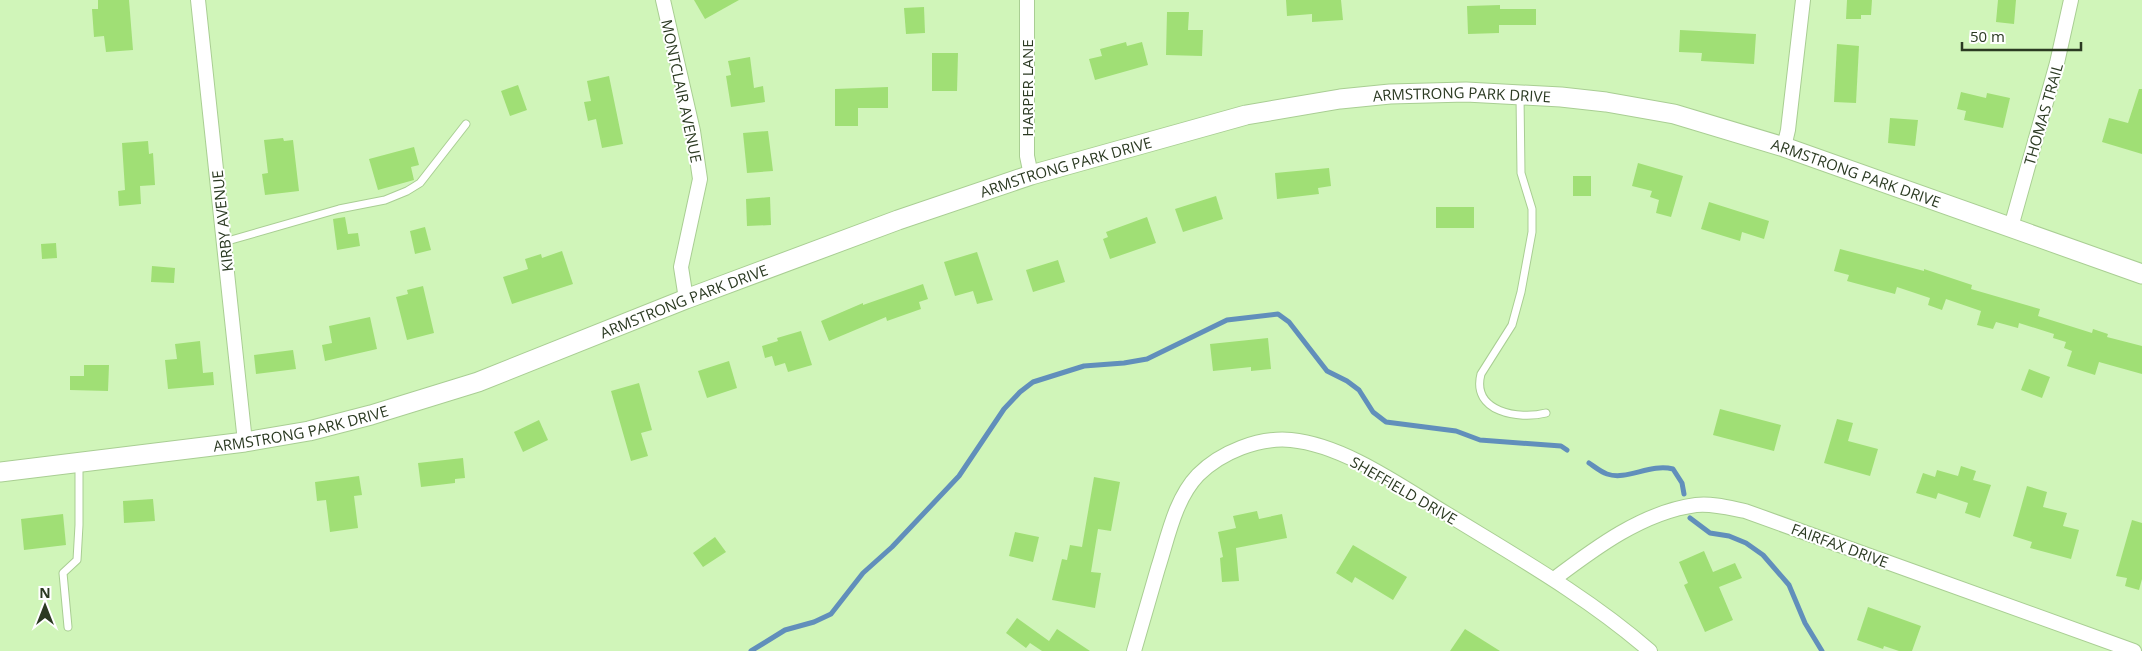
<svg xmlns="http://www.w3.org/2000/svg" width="2142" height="651" font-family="'Open Sans',sans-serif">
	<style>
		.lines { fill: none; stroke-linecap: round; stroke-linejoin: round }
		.stream { stroke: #618fbb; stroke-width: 5 }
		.building { fill: #a0df75 }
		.lane-casing { stroke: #a9ce93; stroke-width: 9 }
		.street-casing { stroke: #a9ce93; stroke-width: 16 }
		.secondary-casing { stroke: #a9ce93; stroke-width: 21 }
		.lane { stroke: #fff; stroke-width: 7 }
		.street { stroke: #fff; stroke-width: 14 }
		.secondary { stroke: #fff; stroke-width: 19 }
		.labels { text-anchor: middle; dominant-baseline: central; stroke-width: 4; stroke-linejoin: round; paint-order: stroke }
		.street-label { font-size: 15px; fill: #2b3a22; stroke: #fff }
	</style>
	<rect width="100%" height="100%" fill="#d0f5b9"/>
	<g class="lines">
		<!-- stream -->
		<g class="stream">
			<path d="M1589 463C1595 467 1601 472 1607 474 1627 481 1650 463 1673 469L1682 483 1684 494"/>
			<polyline points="1690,518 1710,533 1729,536 1746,543 1763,555 1789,585 1805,623 1822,651"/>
			<polyline points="751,651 785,630 814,622 831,614 863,573 892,547 959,476 1004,409 1020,392 1033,382 1084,366 1124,363 1147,359 1227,320 1278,314 1289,322 1327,371 1347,381 1359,390 1373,412 1386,422 1456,431 1480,440 1561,446 1567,450"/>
		</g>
	</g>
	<!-- building -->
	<g class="building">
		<polygon points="98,0 129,0 133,50 106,52 104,36 94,37 92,9 98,9"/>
		<polygon points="694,0 739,0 705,19"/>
		<polygon points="1286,0 1341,0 1343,20 1312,22 1312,14 1287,16"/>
		<polygon points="1847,0 1872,0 1871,15 1861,15 1861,19 1846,19"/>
		<polygon points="1998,0 2016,0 2014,24 1996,22"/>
		<polygon points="1500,5 1500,9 1536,9 1536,25 1499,25 1499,33 1468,34 1467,6"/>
		<polygon points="924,7 925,33 906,34 904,8"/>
		<polygon points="1167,12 1189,12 1188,30 1203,30 1202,56 1166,55"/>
		<polygon points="1680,30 1756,34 1754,64 1701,61 1702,53 1679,52"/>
		<polygon points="1126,42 1127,46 1142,42 1148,65 1095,80 1089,59 1102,56 1100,49"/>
		<polygon points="1837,44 1859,46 1856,103 1834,102"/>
		<polygon points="932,53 958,53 957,91 932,91"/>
		<polygon points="750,57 754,88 763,86 765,102 731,107 726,76 731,75 728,61"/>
		<polygon points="609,76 623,144 602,148 596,119 588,121 584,102 591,101 587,81"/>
		<polygon points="518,85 527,110 510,116 501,91"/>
		<polygon points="888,87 888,108 858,108 858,126 835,126 835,89"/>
		<polygon points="2139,89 2142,89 2142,154 2102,142 2109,118 2128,123"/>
		<polygon points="1961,92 1986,98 1987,93 2010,98 2003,128 1964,120 1966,111 1957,109"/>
		<polygon points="1890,118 1918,120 1915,146 1888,143"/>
		<polygon points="768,131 773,171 747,173 743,133"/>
		<polygon points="283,138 284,141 293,140 299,191 265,195 262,174 268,173 264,140"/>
		<polygon points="148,141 149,154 153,153 155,185 140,186 141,204 119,206 118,191 125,190 122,143"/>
		<polygon points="414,147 419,165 411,167 414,180 378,190 369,159"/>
		<polygon points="1638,163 1683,176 1671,217 1656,213 1659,200 1650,197 1652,191 1632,186"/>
		<polygon points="1329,168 1331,186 1318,188 1319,194 1277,199 1275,173"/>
		<rect x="1573" y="176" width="18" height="20"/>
		<polygon points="1216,196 1223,219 1183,232 1175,209"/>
		<polygon points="770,197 771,225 747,226 746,199"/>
		<polygon points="1709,202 1769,221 1764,239 1742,232 1740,241 1701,229"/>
		<rect x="1436" y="207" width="38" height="21"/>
		<polygon points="345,217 348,234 358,233 360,246 337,250 333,219"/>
		<polygon points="1147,217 1156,243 1110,259 1103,239 1108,237 1106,232"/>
		<polygon points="425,227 431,250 415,254 410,231"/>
		<polygon points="56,243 57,258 42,259 41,244"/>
		<polygon points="1840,249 1924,271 1924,269 1972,285 1971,289 2040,309 2038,316 2092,333 2093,329 2108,334 2107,337 2142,346 2142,374 2099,362 2095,375 2067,366 2072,351 2064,348 2066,342 2053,338 2054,334 2019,323 2018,328 1996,322 1993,329 1977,325 1981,311 1946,299 1942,310 1928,305 1930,298 1897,287 1895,294 1847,281 1849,275 1834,271"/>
		<polygon points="562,251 573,284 512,304 503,277 528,269 525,259 541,254 542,258"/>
		<polygon points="977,252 993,300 977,304 973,291 955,296 944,262"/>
		<polygon points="1058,260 1065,282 1033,292 1026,270"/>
		<polygon points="152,266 175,268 174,283 151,282"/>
		<polygon points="923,284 928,299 919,302 921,309 887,321 886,317 829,341 821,321 863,303 863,305"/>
		<polygon points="423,286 434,333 407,340 396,297 408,294 407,290"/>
		<polygon points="370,317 377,349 325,361 322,345 332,343 329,326"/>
		<polygon points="801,331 812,365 788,372 785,363 775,366 772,356 765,358 762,346 778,341 777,338"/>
		<polygon points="1268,338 1271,369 1251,371 1251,367 1213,371 1210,344"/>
		<polygon points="200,341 203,373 213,372 214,385 168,389 165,360 177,359 175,344"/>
		<polygon points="293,350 296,369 256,374 254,355"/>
		<polygon points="729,361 737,388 707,398 698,371"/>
		<polygon points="84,365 109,365 108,391 70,390 70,376 84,376"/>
		<polygon points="2029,369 2050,377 2042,398 2021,390"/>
		<polygon points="639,383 652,430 641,433 648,456 631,461 611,391"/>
		<polygon points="1720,409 1781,425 1774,451 1713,435"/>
		<polygon points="1837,419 1853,423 1848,441 1878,449 1870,476 1824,463"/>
		<polygon points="539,420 548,440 523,452 514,432"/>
		<polygon points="463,458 465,478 455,479 455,483 421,487 418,463"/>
		<polygon points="1961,466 1976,471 1973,480 1991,485 1980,518 1965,513 1968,503 1938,493 1936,499 1916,493 1923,473 1935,477 1937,470 1958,476"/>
		<polygon points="359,476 362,495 354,496 358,528 330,532 326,500 317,501 315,482"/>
		<polygon points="1094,477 1120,482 1111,531 1098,529 1091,572 1101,573 1095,608 1052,600 1062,559 1067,560 1070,545 1082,547"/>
		<polygon points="2027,486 2047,492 2043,507 2067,513 2063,526 2079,530 2071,559 2030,548 2032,542 2013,536"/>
		<polygon points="153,499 155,521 124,523 123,501"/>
		<polygon points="1257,511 1259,519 1282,514 1287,538 1236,548 1239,581 1222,582 1220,558 1223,557 1218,532 1236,528 1233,516"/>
		<polygon points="63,514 66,545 24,550 21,519"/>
		<polygon points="2132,520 2142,523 2142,579 2139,590 2125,586 2127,578 2116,576"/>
		<polygon points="1015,532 1039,537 1033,562 1009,556"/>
		<polygon points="715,537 726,552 703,567 693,553"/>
		<polygon points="1353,545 1407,577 1393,600 1355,577 1352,583 1336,573"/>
		<polygon points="1704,551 1713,572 1735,563 1742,578 1719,587 1733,620 1705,632 1684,585 1688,583 1679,562"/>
		<polygon points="1868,607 1921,626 1912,651 1899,651 1884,646 1883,649 1857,640"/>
		<polygon points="1017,618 1049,641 1057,629 1090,651 1042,651 1030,643 1026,648 1006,633"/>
		<polygon points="1465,629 1500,651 1450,651"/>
	</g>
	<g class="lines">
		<!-- lane casing -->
		<g class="lane-casing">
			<g id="lane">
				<path d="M1520 96 1521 173 1532 209V232L1521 292 1512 325 1481 374C1471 412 1519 420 1546 413"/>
				<polyline points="224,242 339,209 385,200 407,191 420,183 466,124"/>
				<polyline points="68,627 63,573 77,560 79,525 79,464"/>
			</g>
		</g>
		<!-- street casing -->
		<g class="street-casing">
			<g id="street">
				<polyline points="198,0 245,442"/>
				<polyline points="663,0 693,131 700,179 681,267 686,299"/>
				<polyline points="1027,0 1027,156 1031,175"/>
				<polyline points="1784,147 1788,130 1803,0"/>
				<polyline points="2011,227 2057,63 2071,0"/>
				<path d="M1554 579C1595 548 1643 512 1696 505 1712 503 1730 508 1745 511L2134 651"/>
				<path d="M1134 651C1142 623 1150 596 1158 568 1168 537 1175 499 1198 475 1221 452 1259 437 1291 440 1344 445 1402 487 1447 514 1517 557 1588 597 1650 651"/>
			</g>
		</g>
		<!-- secondary casing -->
		<g class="secondary-casing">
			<g id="secondary">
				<path id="s1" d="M0 472 245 442 309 431 371 415 478 382 686 299 898 220 1031 175 1246 115 1340 99 1390 94 1466 92 1561 97 1606 102 1674 114 1784 147 2142 274"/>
			</g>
		</g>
		<!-- lane -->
		<use href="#lane" class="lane"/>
		<!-- street -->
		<use href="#street" class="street"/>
		<!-- secondary -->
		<use href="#secondary" class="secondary"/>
	</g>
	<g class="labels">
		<!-- street labels -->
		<g class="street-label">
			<text transform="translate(1027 88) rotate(-90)">HARPER LANE</text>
			<text transform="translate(682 91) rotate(78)">MONTCLAIR AVENUE</text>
			<text stroke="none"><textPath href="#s1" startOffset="1519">ARMSTRONG PARK DRIVE</textPath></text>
			<text transform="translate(2043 114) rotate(-74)">THOMAS TRAIL</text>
			<text stroke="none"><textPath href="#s1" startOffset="1114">ARMSTRONG PARK DRIVE</textPath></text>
			<text stroke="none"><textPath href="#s1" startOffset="1924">ARMSTRONG PARK DRIVE</textPath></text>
			<text transform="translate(222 221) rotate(-96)">KIRBY AVENUE</text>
			<text stroke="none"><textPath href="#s1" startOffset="709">ARMSTRONG PARK DRIVE</textPath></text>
			<text stroke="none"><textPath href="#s1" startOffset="304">ARMSTRONG PARK DRIVE</textPath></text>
			<text transform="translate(1404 490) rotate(30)">SHEFFIELD DRIVE</text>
			<text transform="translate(1840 545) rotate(20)">FAIRFAX DRIVE</text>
		</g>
	</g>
	<!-- north arrow -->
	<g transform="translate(45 606)" stroke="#ffffff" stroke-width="4" paint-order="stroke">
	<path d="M0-4L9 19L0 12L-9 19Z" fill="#2b3a22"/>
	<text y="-8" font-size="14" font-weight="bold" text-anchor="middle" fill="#2b3a22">N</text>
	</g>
	<!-- scale -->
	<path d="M1962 42v8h119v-8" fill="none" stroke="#2b3a22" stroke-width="2.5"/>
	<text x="1970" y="42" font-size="15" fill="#2b3a22" stroke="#ffffff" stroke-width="4" paint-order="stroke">50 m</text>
</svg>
